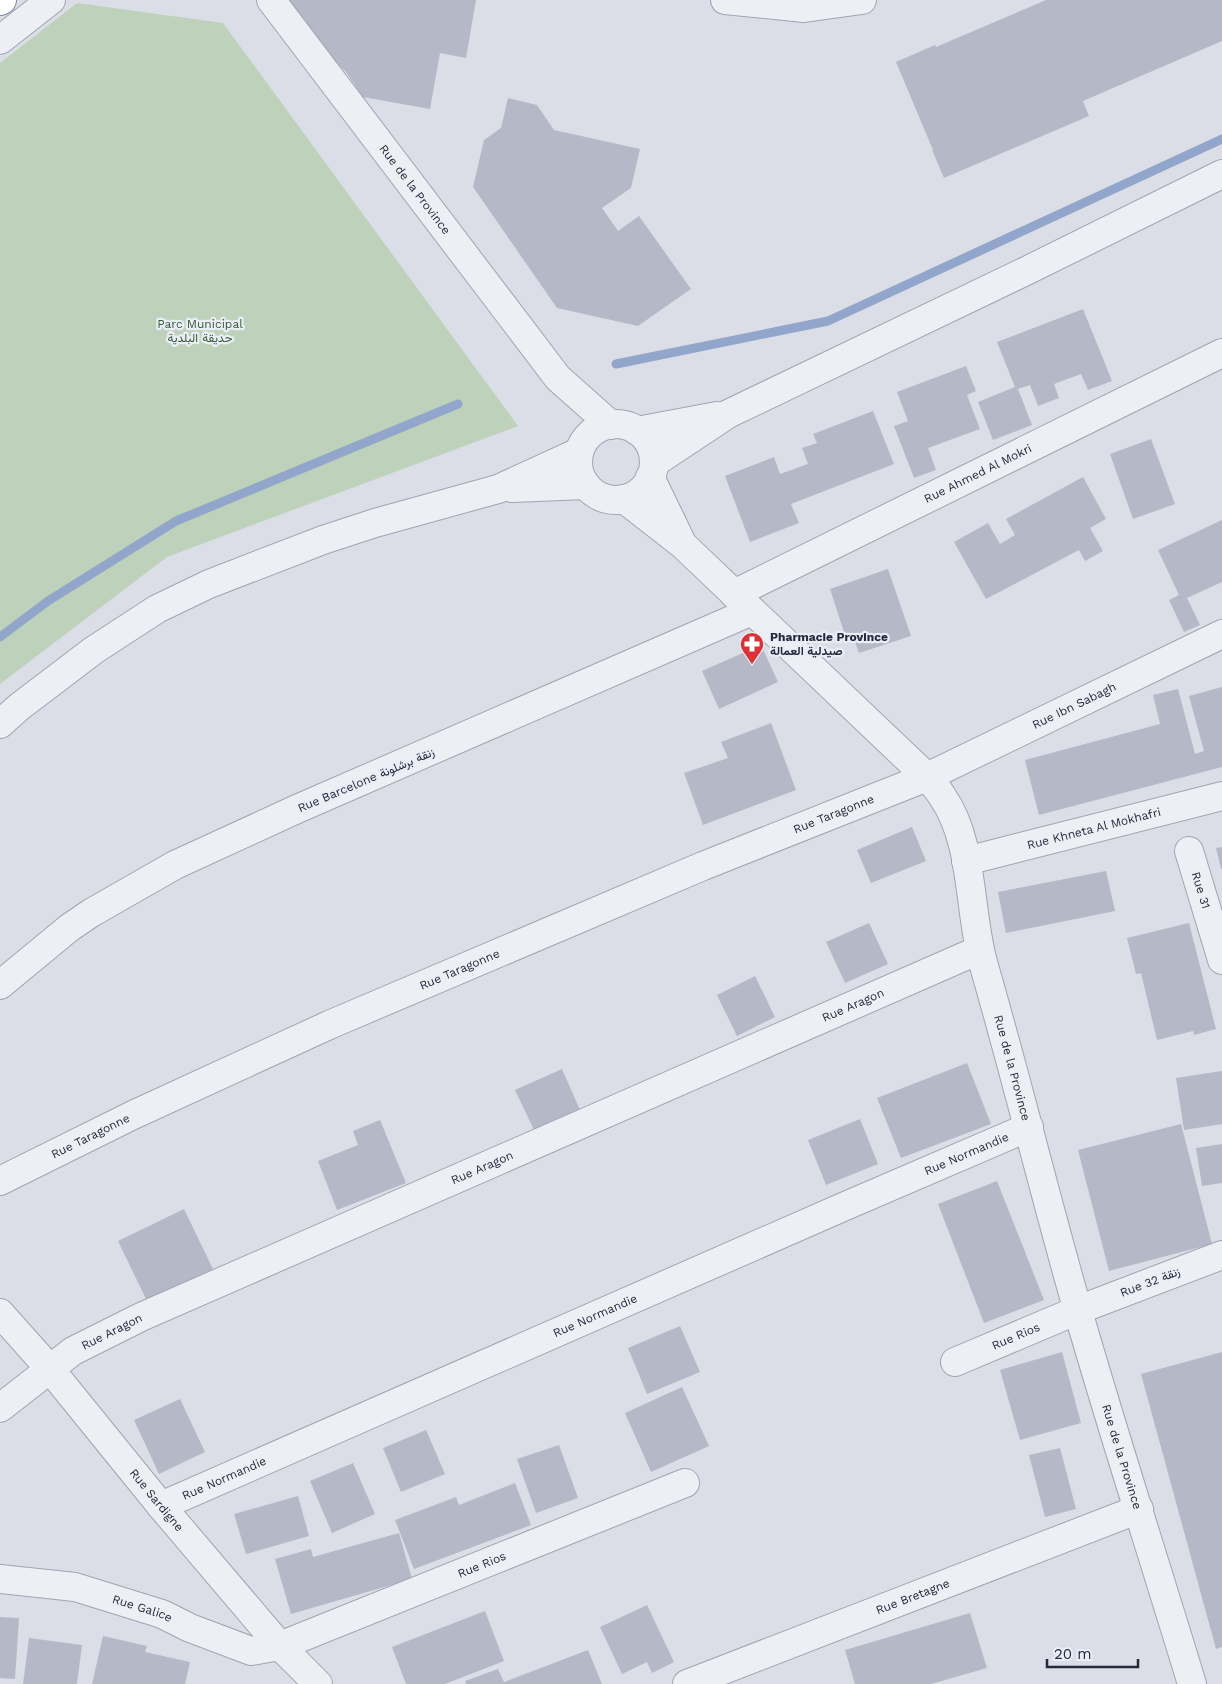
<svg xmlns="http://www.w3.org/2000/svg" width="1222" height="1684" font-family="'Work Sans',Vazirmatn,sans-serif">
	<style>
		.green { fill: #bed2bb }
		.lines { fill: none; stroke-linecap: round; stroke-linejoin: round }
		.stream { stroke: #92a6cb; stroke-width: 9 }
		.building { fill: #b5b9c7 }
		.street-casing { stroke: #a0a4b1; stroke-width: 30 }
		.highway-casing { stroke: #81899f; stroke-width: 30 }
		.street { stroke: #eeeff5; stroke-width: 28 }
		.highway { stroke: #fff; stroke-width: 28 }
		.labels { text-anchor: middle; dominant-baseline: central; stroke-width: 4.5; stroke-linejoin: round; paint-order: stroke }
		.street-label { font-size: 12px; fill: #242a3e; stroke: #eaedf5 }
		.park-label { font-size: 12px; fill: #335b30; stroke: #eaedf5 }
		.poi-label { font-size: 12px; font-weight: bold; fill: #242a3e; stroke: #eaedf5; text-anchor: start }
	</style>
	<rect width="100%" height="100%" fill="#dbdee7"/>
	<!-- green -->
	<polygon class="green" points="77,3 223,23 518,426 167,557 0,684 0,63"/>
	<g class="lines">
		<!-- stream -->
		<g class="stream">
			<polyline points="616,364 828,321 1222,139"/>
			<polyline points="0,637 48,601 176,521 458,404"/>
		</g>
	</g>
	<!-- building -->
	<g class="building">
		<polygon points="272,0 476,0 466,58 440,53 430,109 363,97 346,72"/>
		<polygon points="1046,0 1222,0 1222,41 1083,101 1089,116 944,178 932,150 933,150 896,62 935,45 936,47"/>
		<polygon points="508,98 537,105 554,130 640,149 631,188 602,208 618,231 639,216 691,289 638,326 557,308 473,187 484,140 501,128"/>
		<polygon points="1083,309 1112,381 1088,390 1081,374 1054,384 1059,398 1038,406 1030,385 1018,389 1032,425 993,440 978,402 1015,387 997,342"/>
		<polygon points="966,366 976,391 967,395 980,429 928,448 936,470 914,478 894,426 908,421 897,392"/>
		<polygon points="873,411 894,464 791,504 799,523 750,542 725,476 774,457 780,474 808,464 802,448 817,443 813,434"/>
		<polygon points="1151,439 1175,504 1133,519 1110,454"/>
		<polygon points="1083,477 1106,519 1090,528 1103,551 1085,561 1079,550 986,599 954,542 988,523 1000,544 1015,535 1006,519"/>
		<polygon points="1222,520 1222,582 1187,598 1200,625 1184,632 1169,600 1179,595 1158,550"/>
		<polygon points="888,569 911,636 859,653 852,633 845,635 830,589"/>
		<polygon points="761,645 778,682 719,709 702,671"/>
		<polygon points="1222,687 1222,767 1039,815 1025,760 1160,724 1153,695 1178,689 1195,754 1204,751 1189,696"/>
		<polygon points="771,723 796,790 703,825 684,773 728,758 721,742"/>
		<polygon points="912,827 926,861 871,883 857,850"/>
		<polygon points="1222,847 1222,869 1221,869 1216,848"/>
		<polygon points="1106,871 1115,911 1006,933 998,892"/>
		<polygon points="869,923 888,964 845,983 826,942"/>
		<polygon points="1189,923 1216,1029 1194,1035 1193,1031 1157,1040 1141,973 1136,974 1127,938"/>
		<polygon points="755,976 775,1017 737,1036 717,995"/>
		<polygon points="967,1063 991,1124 901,1158 877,1098"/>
		<polygon points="562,1069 580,1110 534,1130 515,1090"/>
		<polygon points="1222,1071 1222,1124 1184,1130 1176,1078"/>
		<polygon points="860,1119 878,1164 826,1185 808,1140"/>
		<polygon points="380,1120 406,1183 337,1210 318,1161 358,1145 353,1131"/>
		<polygon points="1181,1124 1212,1244 1109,1271 1078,1150"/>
		<polygon points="1222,1144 1222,1183 1202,1186 1196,1148"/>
		<polygon points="997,1181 1044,1300 984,1323 938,1204"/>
		<polygon points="184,1209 213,1269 147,1301 118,1241"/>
		<polygon points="680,1326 700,1372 647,1394 628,1348"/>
		<polygon points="1062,1352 1081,1423 1020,1440 1000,1370"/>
		<polygon points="1222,1352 1222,1647 1216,1649 1141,1374"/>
		<polygon points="682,1387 709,1446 651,1472 625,1413"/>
		<polygon points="180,1399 205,1452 159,1474 134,1420"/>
		<polygon points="426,1430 445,1474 401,1492 383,1448"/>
		<polygon points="559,1445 578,1498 536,1513 517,1459"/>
		<polygon points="1060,1448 1076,1509 1045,1517 1029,1455"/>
		<polygon points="353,1463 375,1514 332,1533 310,1481"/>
		<polygon points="515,1483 531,1525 414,1569 395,1520 456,1497 459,1505"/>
		<polygon points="298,1496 309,1536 246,1554 234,1514"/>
		<polygon points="399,1533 412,1579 291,1614 275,1559 311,1549 313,1557"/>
		<polygon points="647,1605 674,1662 652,1673 647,1662 622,1674 600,1627"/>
		<polygon points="485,1611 504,1661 445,1684 406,1684 392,1647"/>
		<polygon points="970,1613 987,1668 931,1684 855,1684 845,1650"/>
		<polygon points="0,1617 19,1618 15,1679 0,1678"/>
		<polygon points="103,1636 147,1646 145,1652 190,1662 185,1684 92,1684"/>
		<polygon points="29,1638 82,1645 77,1684 23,1684"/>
		<polygon points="588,1650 602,1684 466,1684 465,1681 498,1669 504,1682"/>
	</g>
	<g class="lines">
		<!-- street casing -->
		<g class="street-casing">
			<g id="street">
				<path id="s1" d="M271 0 558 378 611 425"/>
				<polyline points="725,0 804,8 862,0"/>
				<polyline points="0,40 51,0"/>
				<circle cx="616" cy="462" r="38"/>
				<polyline points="637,431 717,416"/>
				<polyline points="654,463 728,414 1026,271 1222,174"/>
				<polyline points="650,477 680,539"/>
				<polyline points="512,488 586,485"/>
				<path id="s2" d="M624 499 683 545 927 777C932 783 938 789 942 796 975 843 968 912 984 966 1017 1080 1045 1196 1078 1311 1114 1436 1154 1559 1192 1684"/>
				<path id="s3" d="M734 594 1222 353"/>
				<polyline points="0,724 19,707 94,650 157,609 209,584 323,540 375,523 498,489 579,452"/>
				<path id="s4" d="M1189 851 1222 960"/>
				<path id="s5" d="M966 861 1222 796"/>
				<polyline points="0,985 69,928 91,913 175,865 297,809 752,611"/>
				<path id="s6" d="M0 1181 133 1115 329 1025 703 866 927 777 1222 634"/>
				<path id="s7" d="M0 1313 50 1369 161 1506 280 1646 318 1684"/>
				<path id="s8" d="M955 1362 1078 1310 1222 1255"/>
				<path id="s9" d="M0 1408 73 1351 141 1317 979 950"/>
				<path id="s10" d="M161 1506 843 1207 1029 1127"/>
				<path id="s11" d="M0 1579 75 1587 162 1614 190 1628 251 1651 280 1646 685 1483"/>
				<path id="s12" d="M687 1684 1139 1509"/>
			</g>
		</g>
		<!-- highway casing -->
		<g class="highway-casing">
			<polyline id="highway" points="0,1 2,0"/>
		</g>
		<!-- street -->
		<use href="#street" class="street"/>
		<!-- highway -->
		<use href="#highway" class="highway"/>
	</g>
	<!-- icons -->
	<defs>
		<g id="pharmacy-pin" transform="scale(1.25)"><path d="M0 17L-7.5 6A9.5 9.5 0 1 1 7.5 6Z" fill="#d93337" stroke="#eaedf5"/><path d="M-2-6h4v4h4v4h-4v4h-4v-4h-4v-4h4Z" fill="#fff"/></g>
	</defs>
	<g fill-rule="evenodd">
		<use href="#pharmacy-pin" x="752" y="644"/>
	</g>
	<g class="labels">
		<!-- street labels -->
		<g class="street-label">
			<text stroke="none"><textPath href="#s1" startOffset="238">Rue de la Province</textPath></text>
			<text stroke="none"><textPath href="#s3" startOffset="272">Rue Ahmed Al Mokri</textPath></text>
			<text stroke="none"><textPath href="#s6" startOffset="1175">Rue Ibn Sabagh</textPath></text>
			<text transform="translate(366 780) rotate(-23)">Rue Barcelone زنقة برشلونة</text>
			<text stroke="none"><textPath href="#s6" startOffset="911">Rue Taragonne</textPath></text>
			<text stroke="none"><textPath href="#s5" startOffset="132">Rue Khneta Al Mokhafri</textPath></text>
			<text stroke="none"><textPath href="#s4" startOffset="41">Rue 31</textPath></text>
			<text stroke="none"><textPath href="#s6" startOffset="506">Rue Taragonne</textPath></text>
			<text stroke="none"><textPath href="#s9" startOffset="946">Rue Aragon</textPath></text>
			<text stroke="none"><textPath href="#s2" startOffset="718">Rue de la Province</textPath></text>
			<text stroke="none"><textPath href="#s6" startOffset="101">Rue Taragonne</textPath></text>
			<text stroke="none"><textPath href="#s10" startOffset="879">Rue Normandie</textPath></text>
			<text stroke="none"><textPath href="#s9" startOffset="541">Rue Aragon</textPath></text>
			<text transform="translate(1150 1282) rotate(-21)">Rue 32 زنقة</text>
			<text stroke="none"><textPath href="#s10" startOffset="474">Rue Normandie</textPath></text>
			<text stroke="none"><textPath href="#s9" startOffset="136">Rue Aragon</textPath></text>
			<text stroke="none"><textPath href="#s8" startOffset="66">Rue Rios</textPath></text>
			<text stroke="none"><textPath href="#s2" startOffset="1122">Rue de la Province</textPath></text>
			<text stroke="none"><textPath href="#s10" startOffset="69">Rue Normandie</textPath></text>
			<text stroke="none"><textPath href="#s7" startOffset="244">Rue Sardigne</textPath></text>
			<text stroke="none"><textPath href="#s11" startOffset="510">Rue Rios</textPath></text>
			<text stroke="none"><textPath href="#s12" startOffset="242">Rue Bretagne</textPath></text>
			<text stroke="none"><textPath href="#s11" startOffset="146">Rue Galice</textPath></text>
		</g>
		<!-- park labels -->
		<g class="park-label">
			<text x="200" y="324">Parc Municipal<tspan x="200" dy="14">حديقة البلدية</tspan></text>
		</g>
		<!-- poi labels -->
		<g class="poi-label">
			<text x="770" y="637">Pharmacie Province<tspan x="770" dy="14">صيدلية العمالة</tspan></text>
		</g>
	</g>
	<!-- scale -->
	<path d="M1047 1659v8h91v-8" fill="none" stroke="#242a3e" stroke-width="2.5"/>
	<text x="1054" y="1659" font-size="15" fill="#242a3e" stroke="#eaedf5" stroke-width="4" paint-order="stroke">20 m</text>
</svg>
